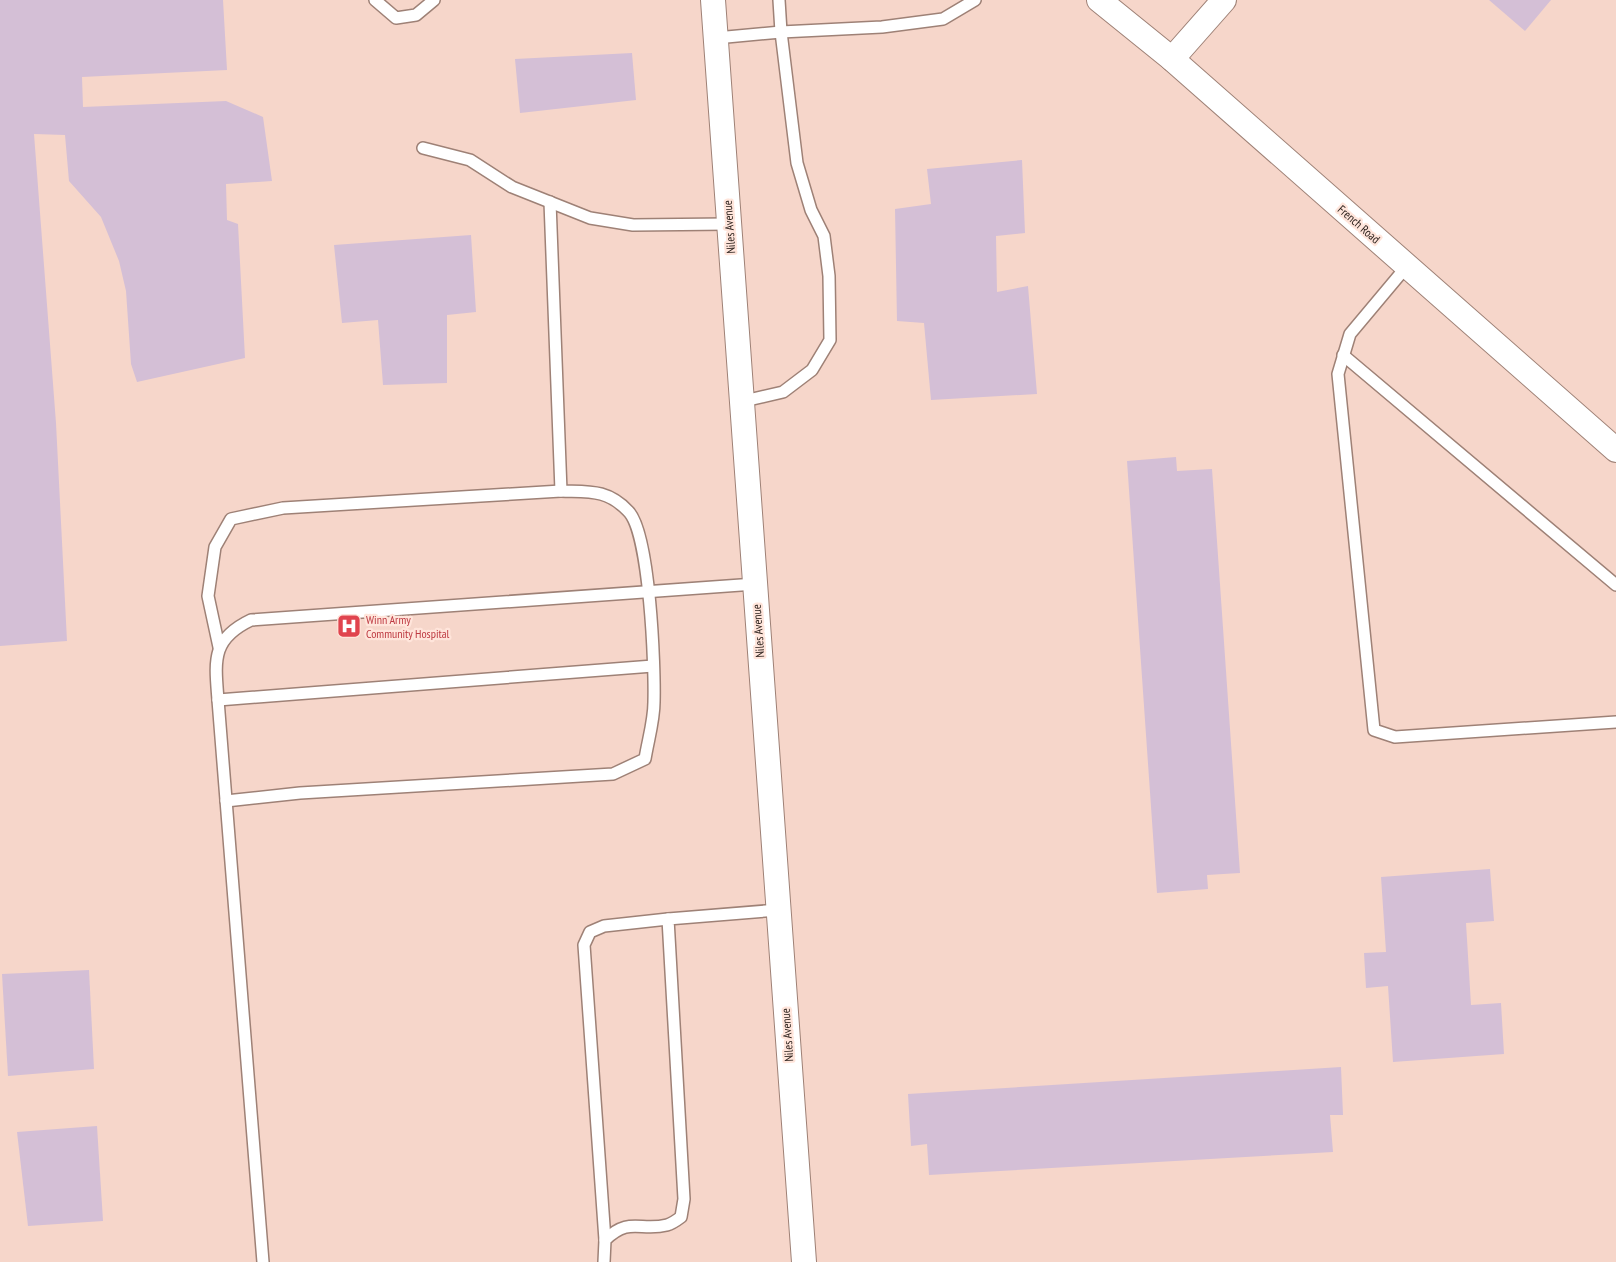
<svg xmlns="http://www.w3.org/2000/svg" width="1616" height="1262" font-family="'PT Sans Narrow',sans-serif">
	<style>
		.building { fill: #d4bfd6 }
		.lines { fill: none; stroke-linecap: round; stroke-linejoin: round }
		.lane-casing { stroke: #9e8176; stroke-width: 14 }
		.street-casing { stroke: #9e8176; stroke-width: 26 }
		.lane { stroke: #fff; stroke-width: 11 }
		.street { stroke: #fff; stroke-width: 24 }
		.labels { text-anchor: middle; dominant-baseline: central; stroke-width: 4.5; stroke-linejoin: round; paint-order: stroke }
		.street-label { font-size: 12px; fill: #2d221d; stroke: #ffe5db }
		.health-label { font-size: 12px; fill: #be3a42; stroke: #ffe5db; text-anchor: start }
	</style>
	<rect width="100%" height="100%" fill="#f6d6ca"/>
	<!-- building -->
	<g class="building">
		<polygon points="0,0 223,0 227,70 82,77 83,107 226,101 263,117 272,181 226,184 227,220 238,224 245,358 137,382 131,364 126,291 119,261 101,217 69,181 65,135 34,134 56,423 67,641 0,646"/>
		<polygon points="1489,0 1551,0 1525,31"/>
		<polygon points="632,53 636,100 520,113 515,59"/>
		<polygon points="1022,160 1025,233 996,236 997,292 1028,286 1037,394 931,400 924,323 897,321 895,209 931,204 927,169"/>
		<polygon points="471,235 476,312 447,315 447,383 383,385 378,320 342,323 334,245"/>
		<polygon points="1176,457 1177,471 1212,469 1240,873 1207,875 1208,889 1157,893 1127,461"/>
		<polygon points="1490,869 1494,921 1466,923 1471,1005 1501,1003 1504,1054 1393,1062 1388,986 1366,988 1364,953 1386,952 1381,877"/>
		<polygon points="89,970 94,1069 8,1076 2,974"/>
		<polygon points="1341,1067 1343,1115 1330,1115 1333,1152 929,1175 927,1144 911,1146 908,1094"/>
		<polygon points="97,1126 103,1221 28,1226 17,1132"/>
	</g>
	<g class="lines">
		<!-- lane casing -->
		<g class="lane-casing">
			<g id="lane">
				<polyline points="375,0 396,18 416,15 434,0"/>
				<polyline points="779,0 781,32 882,27 943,19 975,0"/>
				<polyline points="716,38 781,32 797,163 811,210 824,236 829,276 830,340 812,370 783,392 744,401"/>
				<polyline points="423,148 470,160 512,187 590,218 633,225 728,224"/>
				<polyline points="1407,266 1350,334 1338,374 1374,730 1395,737 1616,722"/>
				<polyline points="1343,355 1616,585"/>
				<polyline points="219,647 208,596 215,547 231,519 283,508 561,491"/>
				<polyline points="218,700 653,666"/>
				<path d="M226 801 300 793 613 774 645 759C648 740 654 721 654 702 655 668 650 532 628 511 607 489 589 492 561 491L550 202"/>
				<polyline points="605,1240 584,945 590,932 604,926 668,919"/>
				<path d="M263 1262 218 700C215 661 211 639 251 620L755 584"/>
				<path d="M604 1262 605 1240C630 1216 640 1232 667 1225 671 1224 677 1220 681 1217L684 1199 668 919 778 910"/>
			</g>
		</g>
		<!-- street casing -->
		<g class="street-casing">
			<g id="street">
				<polyline points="713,0 804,1262"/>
				<polyline points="1099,0 1172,59 1616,450"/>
				<polyline points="1172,59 1224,0"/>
			</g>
		</g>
		<!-- lane -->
		<use href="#lane" class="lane"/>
		<!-- street -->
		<use href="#street" class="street"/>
	</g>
	<!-- icons -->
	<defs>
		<g id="hospital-square" transform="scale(1.25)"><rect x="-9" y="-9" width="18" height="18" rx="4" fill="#e0444e" stroke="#ffe5db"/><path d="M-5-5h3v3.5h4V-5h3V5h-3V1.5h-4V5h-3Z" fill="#fff"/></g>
	</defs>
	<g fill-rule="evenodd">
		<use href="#hospital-square" x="349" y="626"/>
	</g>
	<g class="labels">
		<!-- street labels -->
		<g class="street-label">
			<text transform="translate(1359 224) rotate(41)">French Road</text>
			<text transform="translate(729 227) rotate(-94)">Niles Avenue</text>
			<text transform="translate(758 631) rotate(-94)">Niles Avenue</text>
			<text transform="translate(787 1035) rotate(-94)">Niles Avenue</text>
		</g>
		<!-- health labels -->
		<g class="health-label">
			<text x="366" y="619">Winn Army<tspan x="366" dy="14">Community Hospital</tspan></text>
		</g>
	</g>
</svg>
